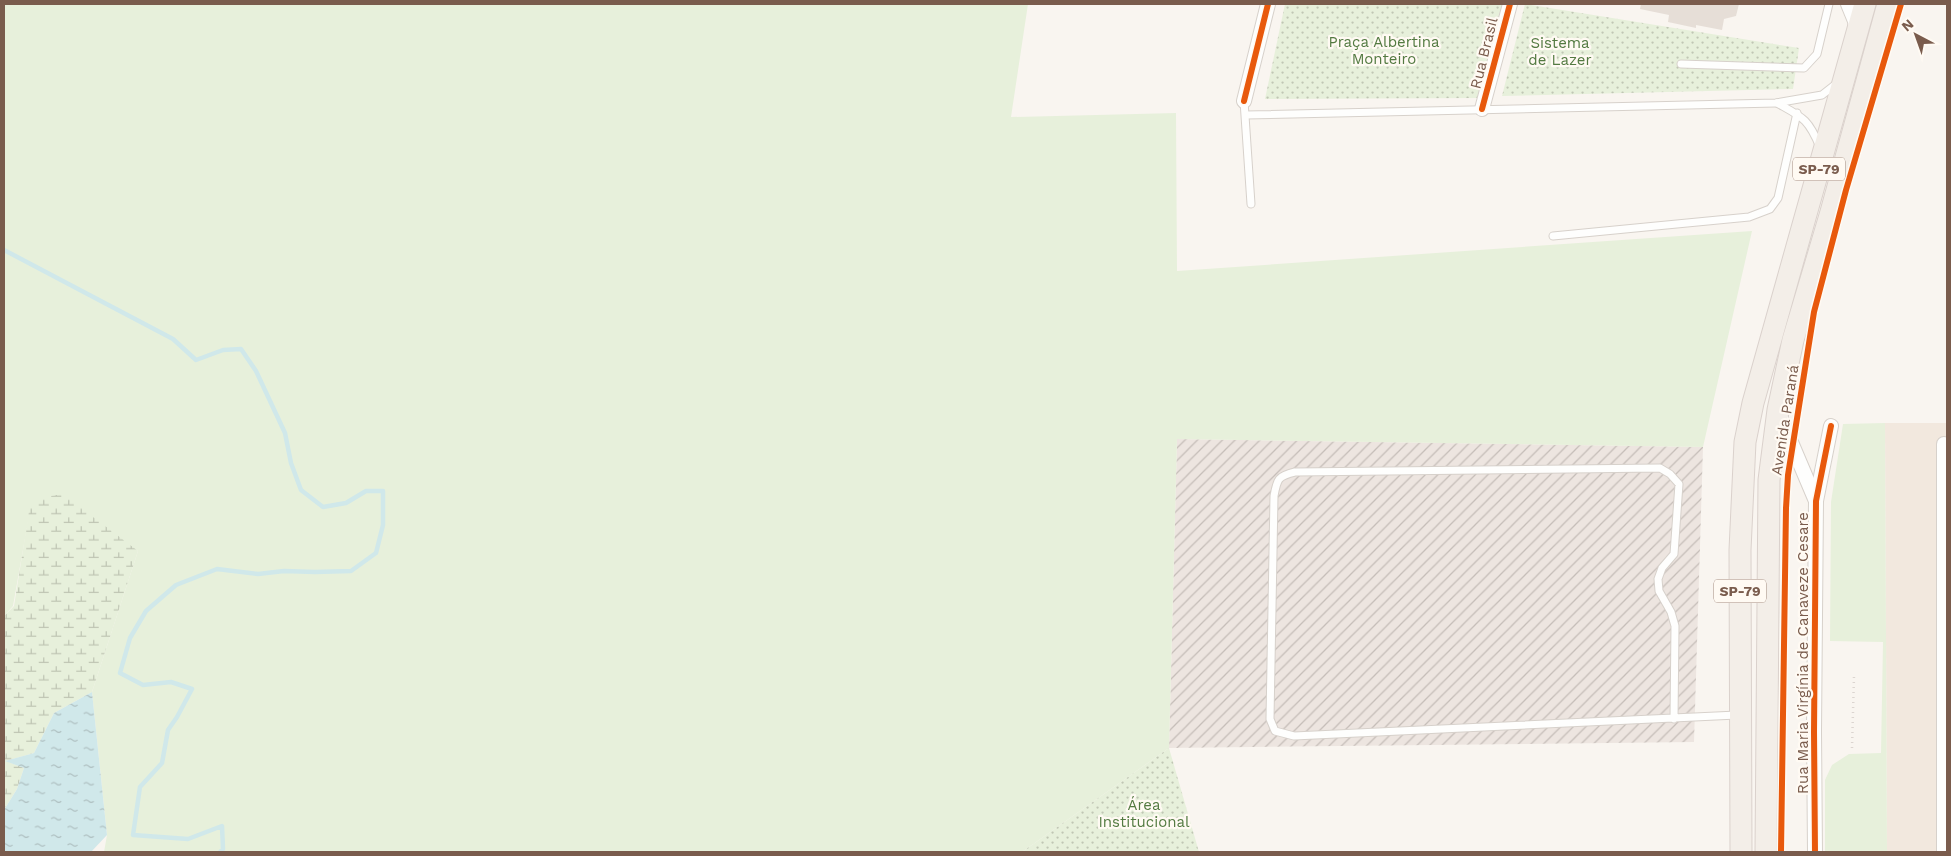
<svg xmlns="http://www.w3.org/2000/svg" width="1951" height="856" font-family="'Work Sans',sans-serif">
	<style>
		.residential { fill: #f2e8de }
		.industrial { fill: url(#industrial-furrows) }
		.grass { fill: #e7f0db }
		.wetland { fill: url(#wetland-marsh) }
		.park { fill: url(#park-dots) }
		.water { fill: url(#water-ripples) }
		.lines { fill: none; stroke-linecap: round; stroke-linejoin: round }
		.stream { stroke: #d0e8ea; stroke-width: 4.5 }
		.building { fill: #e6ded7 }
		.service-casing { stroke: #d7d1cb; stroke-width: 9 }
		.minor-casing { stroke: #d7d1cb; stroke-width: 16 }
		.primary-casing { stroke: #dad1cc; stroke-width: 23 }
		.path { stroke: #dcd5d0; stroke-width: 2.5; stroke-dasharray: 1 4; stroke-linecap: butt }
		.service { stroke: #fefefd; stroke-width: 7 }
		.minor { stroke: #fefefd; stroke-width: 14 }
		.primary { stroke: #f3eee8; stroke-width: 21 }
		.cycleway-casing { stroke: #fffaf3; stroke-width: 9 }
		.cycleway { stroke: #e8590c; stroke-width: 6 }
		.labels { text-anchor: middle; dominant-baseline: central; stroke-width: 4.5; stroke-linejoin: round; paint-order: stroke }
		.shield { fill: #fffaf3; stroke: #a28b7f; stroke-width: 1 }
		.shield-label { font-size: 14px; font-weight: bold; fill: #7a5c4d }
		.park-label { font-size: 15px; fill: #537a41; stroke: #fffaf3 }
		.street-label { font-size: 15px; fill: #7a5c4d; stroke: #fffaf3 }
	</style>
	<defs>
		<pattern id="industrial-furrows" width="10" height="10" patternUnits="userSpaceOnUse" patternTransform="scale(1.25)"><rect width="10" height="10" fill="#ede5e0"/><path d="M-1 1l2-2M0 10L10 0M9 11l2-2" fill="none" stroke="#c5bdb8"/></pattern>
		<pattern id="wetland-marsh" width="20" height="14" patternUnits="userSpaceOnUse" patternTransform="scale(1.25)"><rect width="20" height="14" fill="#e7f0db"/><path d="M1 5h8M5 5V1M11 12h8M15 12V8" fill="none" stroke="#c0c6b4"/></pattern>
		<pattern id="park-dots" width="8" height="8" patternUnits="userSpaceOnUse" patternTransform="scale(1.25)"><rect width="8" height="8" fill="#e7f0db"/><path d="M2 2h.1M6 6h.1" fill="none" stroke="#c0c6b4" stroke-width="1.8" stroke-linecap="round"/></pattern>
		<pattern id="water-ripples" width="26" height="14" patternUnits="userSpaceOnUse" patternTransform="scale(1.25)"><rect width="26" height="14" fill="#d0e8ea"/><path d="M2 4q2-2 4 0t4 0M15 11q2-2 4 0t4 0" fill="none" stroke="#aebfc0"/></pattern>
	</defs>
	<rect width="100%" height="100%" fill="#f9f5f0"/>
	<!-- residential -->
	<polygon class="residential" points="1885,423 1947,423 1947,852 1887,852"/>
	<!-- industrial -->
	<polygon class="industrial" points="1177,439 1703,447 1694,742 1169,748"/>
	<!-- grass -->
	<g class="grass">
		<polygon points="4,4 1028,4 1011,117 1176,113 1177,271 1752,231 1703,447 1177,439 1169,748 1022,852 104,852 107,835 92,692 138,551 32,499 13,606 4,616"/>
		<polygon points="1885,423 1887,852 1825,852 1825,780 1832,765 1849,754 1881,753 1883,642 1830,641 1831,502 1843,424"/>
	</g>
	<!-- wetland -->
	<polygon class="wetland" points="63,494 138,551 92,692 54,713 34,753 6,761 24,768 17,789 4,810 4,616 14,606 31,499"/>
	<!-- park -->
	<g class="park">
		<polygon points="1285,4 1505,4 1480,98 1265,99"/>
		<polygon points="1525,4 1799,48 1793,89 1502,96"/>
		<polygon points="1169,748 1199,852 1022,852"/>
	</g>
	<!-- water -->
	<polygon class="water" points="92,692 107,835 91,852 4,852 4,810 17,789 24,768 5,761 34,753 54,713"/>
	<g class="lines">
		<!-- stream -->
		<polyline class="stream" points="4,250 173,339 196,360 223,350 241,349 256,371 285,433 291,463 301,490 323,507 346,503 366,491 383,491 383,525 376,553 351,571 315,572 284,571 258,574 217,569 176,585 146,611 130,638 120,673 143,685 171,682 192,689 177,717 168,730 162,763 140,787 133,835 188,839 222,826 223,849 220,852"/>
	</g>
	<!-- building -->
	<polygon class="building" points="1641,4 1739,4 1736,16 1724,19 1722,30 1696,25 1696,28 1668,22 1669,15 1640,9"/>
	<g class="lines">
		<!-- service casing -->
		<g class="service-casing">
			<g id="service">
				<polyline points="1681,64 1804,68 1817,54 1829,4"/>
				<polyline points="1244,101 1251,204"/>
				<path d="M1777 103C1802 117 1808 118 1820 147"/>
				<polyline points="1246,115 1776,103 1822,95 1836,84"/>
				<polyline points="1553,236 1749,217 1770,209 1778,198 1797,113"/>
				<path d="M1674 719 1675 626 1671 612 1659 591 1658 579 1662 568 1674 554 1679 484 1670 474 1660 468 1295 472C1278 476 1277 479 1274 496L1270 719 1275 731 1294 736 1737 715"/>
			</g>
		</g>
		<!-- minor casing -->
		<g class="minor-casing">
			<g id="minor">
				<polyline points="1848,4 1855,21 1856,29"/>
				<polyline points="1244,101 1268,4"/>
				<polyline points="1482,109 1510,4"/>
				<polyline points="1779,414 1816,501"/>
				<polyline points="1944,444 1944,852"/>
				<polyline points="1815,852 1814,732 1816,501 1831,426"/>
			</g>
		</g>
		<!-- primary casing -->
		<g class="primary-casing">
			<g id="primary">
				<polyline points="1741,852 1740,550 1745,442 1753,403 1865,4"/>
				<polyline points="1766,852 1769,480 1778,410 1793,340 1831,212 1888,4"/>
			</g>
		</g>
		<!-- path -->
		<polyline class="path" points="1852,748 1854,676"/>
		<!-- service -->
		<use href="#service" class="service"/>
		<!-- minor -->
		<use href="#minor" class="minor"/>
		<!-- primary -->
		<use href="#primary" class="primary"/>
		<!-- cycleway casing -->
		<g class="cycleway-casing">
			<g id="cycleway">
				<polyline points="1244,101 1268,4"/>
				<polyline points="1482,109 1510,4"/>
				<polyline points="1781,852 1786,508 1788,475 1814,312 1846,190 1901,4"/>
				<polyline points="1815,852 1814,732 1816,501 1831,426"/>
			</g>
		</g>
		<!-- cycleway -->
		<use href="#cycleway" class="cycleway"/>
	</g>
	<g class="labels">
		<!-- shield labels -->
		<g class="shield">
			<rect x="1793" y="157.5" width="52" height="23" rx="4"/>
			<rect x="1714" y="579.5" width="52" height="23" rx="4"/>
		</g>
		<g class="shield-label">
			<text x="1819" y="169">SP-79</text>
			<text x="1740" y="591">SP-79</text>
		</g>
		<!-- park labels -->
		<g class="park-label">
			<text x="1384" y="42">Praça Albertina<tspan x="1384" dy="17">Monteiro</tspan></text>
			<text x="1560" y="43">Sistema<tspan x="1560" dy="17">de Lazer</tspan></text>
			<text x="1144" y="805">Área<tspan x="1144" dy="17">Institucional</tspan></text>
		</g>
		<!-- street labels -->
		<g class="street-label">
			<text transform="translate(1484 53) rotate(-76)">Rua Brasil</text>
			<text transform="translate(1785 420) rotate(-81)">Avenida Paraná</text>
			<text transform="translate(1803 653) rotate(-90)">Rua Maria Virgínia de Canaveze Cesare</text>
		</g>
	</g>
	<!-- border -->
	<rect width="1951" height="856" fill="none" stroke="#7a5c4d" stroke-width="10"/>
	<!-- north arrow -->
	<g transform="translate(1916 35) rotate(319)" stroke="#fffaf3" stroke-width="4" paint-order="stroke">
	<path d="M0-4L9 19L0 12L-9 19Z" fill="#7a5c4d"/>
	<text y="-8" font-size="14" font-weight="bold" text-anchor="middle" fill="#7a5c4d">N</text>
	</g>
</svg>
